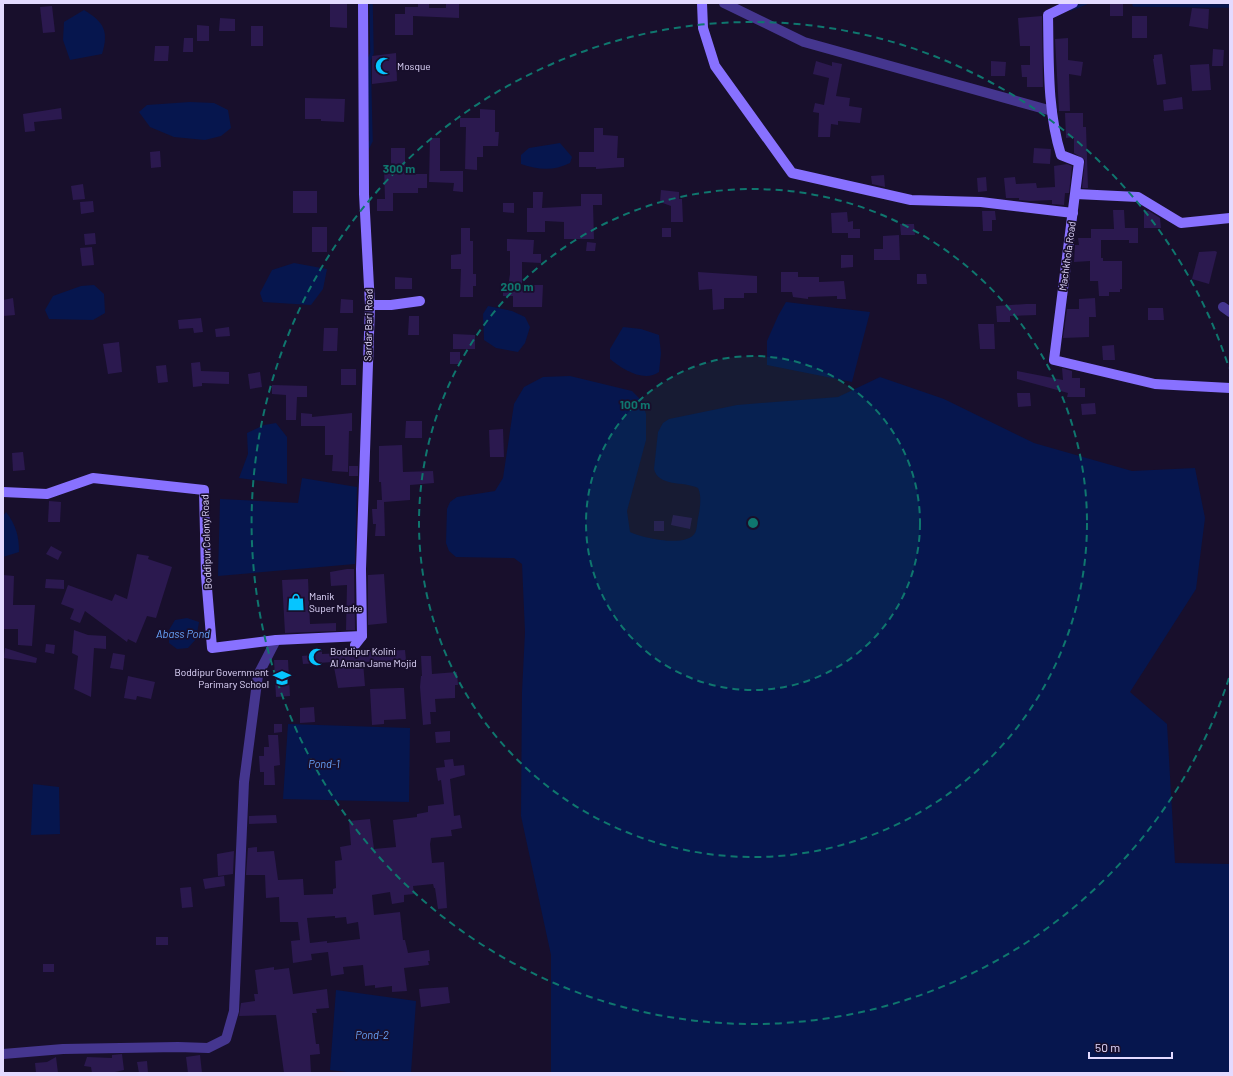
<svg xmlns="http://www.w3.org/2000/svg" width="1233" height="1076" font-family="Barlow,sans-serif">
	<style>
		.water { fill: #06164e }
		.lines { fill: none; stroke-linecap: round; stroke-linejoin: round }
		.stream { stroke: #06164e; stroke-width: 3.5 }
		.building { fill: #2b194f; fill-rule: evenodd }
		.street { stroke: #45368f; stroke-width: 10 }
		.secondary { stroke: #8871ff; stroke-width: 10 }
		.ring { fill: none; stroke: #0f766e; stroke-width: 2; stroke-dasharray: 7 5 }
		.labels { text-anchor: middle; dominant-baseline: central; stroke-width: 3.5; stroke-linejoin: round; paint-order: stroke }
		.poi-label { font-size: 10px; fill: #e3daff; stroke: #180f2c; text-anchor: start }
		.street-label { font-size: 10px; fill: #e3daff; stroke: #180f2c }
		.water-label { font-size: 11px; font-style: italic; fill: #68a5ff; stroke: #180f2c }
		.centre { fill: #0f766e; stroke: #180f2c; stroke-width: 2 }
		.ring-label { font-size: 12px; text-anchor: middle; font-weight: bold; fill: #0f766e; stroke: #180f2c; stroke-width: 3.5; stroke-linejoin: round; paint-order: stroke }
	</style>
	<rect width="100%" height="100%" fill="#180f2c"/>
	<!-- water -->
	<g class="water">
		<path d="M84 10C104 22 109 31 102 54L70 60 63 40 64 22Z"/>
		<polygon points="190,102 214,103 228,110 231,128 221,136 205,140 174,137 150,127 139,112 147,105"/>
		<path d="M560 143 572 157 570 163C554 171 538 170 521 164V155L529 148Z"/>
		<polygon points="294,263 327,269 323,289 311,305 263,302 260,293 272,270"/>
		<polygon points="94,285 104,294 105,313 93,320 49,319 45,310 53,296 81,286"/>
		<polygon points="786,302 870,312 852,382 767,365 767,341 778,316"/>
		<polygon points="488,306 512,311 525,317 530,327 525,343 518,352 496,348 484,340 483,314"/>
		<path d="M623 327 641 329 659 335 661 353 659 372C644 383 622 369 610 359V349Z"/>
		<path d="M570 376 632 391 642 401 646 414V440L627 511 630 532C643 538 686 548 695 533 697 530 697 523 698 518 700 509 702 496 698 488 684 481 658 487 654 469L658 432 663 423 669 419 737 405 838 397 880 377 944 399 1034 443 1132 471 1195 468 1205 518 1196 589 1130 692 1167 724 1175 863 1230 864V1073H551V955L521 816 522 692 525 632 522 564 514 558 456 557 449 551 446 543 447 509 450 502 457 497 495 491 503 478 514 404 524 387 543 377Z"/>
		<polygon points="276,423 287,437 287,484 239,478 248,454 247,433 264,425"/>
		<polygon points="302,478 357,487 355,564 218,576 220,499 298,503"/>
		<path d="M6 512C16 525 19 536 19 552L3 557V516Z"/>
		<polygon points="187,618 199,622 196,639 188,648 177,649 169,643 169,630 175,620"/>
		<polygon points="288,724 410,728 409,802 283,799"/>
		<polygon points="33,784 59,787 60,834 31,835"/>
		<polygon points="336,990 416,1001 411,1073 355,1073 330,1070"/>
	</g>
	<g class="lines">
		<!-- stream -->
		<g class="stream">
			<polyline points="1134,5 1230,6"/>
			<polyline points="1071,9 1086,3"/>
			<polyline points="367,149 371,141 369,60 372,53 371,3"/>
		</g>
	</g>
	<!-- building -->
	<g class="building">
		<polygon points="418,3 429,3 429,8 446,8 446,3 459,3 459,18 413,16 413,35 395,35 395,14 405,14 405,7 418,7"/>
		<polygon points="330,4 347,4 347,28 330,27"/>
		<rect x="1110" y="4" width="13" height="12"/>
		<polygon points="52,6 55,32 43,33 40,7"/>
		<polygon points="1192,8 1209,9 1208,29 1189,26"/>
		<polygon points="1042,16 1043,87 1027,87 1027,77 1022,77 1021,65 1030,65 1030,46 1020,46 1018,18"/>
		<rect x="1132" y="16" width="15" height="22"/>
		<polygon points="220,18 235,19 235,31 219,31"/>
		<polygon points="197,25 209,26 209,41 197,41"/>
		<rect x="251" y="26" width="12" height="20"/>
		<polygon points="184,38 193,38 193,52 183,52"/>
		<polygon points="1068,38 1068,60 1083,62 1081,76 1069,74 1070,111 1059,111 1055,39"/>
		<polygon points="155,46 169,46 168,61 154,61"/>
		<polygon points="1213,49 1224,50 1223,66 1212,66"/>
		<polygon points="396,53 397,81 372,84 372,56"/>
		<polygon points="1162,54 1166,84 1157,85 1153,59 1154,59 1154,55"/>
		<polygon points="816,61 832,66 832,62 842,64 836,96 850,98 849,106 862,108 860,123 838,121 838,125 831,124 830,137 818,137 819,113 813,112 815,103 824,105 829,78 813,74"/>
		<polygon points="991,61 1006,62 1005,76 991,76"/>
		<polygon points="1209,64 1211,90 1192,91 1190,65"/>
		<polygon points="1182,97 1183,109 1164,111 1163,100"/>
		<polygon points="305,98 345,99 344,122 321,121 321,119 305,119"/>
		<polygon points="61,108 62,119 34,122 35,131 25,132 23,114"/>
		<polygon points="480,109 495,110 495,132 499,132 498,146 483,146 483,157 477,157 477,170 465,169 466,127 460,127 460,118 480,118"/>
		<polygon points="1065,113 1083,113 1083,127 1086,127 1088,188 1082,188 1085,160 1074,153 1074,137 1066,138"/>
		<polygon points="594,128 603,128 603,135 618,136 617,158 624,158 624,167 596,169 596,167 579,167 579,152 594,152"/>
		<polygon points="430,138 440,138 440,171 463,171 463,192 453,191 454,183 429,182"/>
		<polygon points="391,148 405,148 405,174 427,174 427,188 418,188 418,193 393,193 393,211 377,211 377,199 385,199 384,167 391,167"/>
		<polygon points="1034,148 1051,149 1050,164 1033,163"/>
		<polygon points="160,151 161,167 151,168 150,152"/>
		<polygon points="1067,164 1072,166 1069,193 1065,193 1064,205 1052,204 1052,200 1030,201 1019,200 1019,198 1006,198 1004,178 1015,177 1016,184 1036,183 1037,188 1055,187 1054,166"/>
		<polygon points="884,175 885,187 872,184 871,176"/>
		<polygon points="986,177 987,191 978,192 977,178"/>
		<polygon points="83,184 85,199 73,200 71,186"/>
		<polygon points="661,190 679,192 679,199 682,199 683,222 671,222 671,206 660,202"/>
		<rect x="293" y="191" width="24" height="22"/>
		<polygon points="533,192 543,192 542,208 581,206 581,194 602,194 602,205 593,205 594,239 564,239 564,222 545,221 545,232 527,232 527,208 533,208"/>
		<polygon points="93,201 94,212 81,214 80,202"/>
		<polygon points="503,203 514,203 514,213 503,212"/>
		<polygon points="1113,210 1124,210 1125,228 1138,228 1138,243 1129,243 1129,240 1101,240 1101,258 1103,258 1103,261 1122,261 1122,289 1120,289 1120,292 1109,292 1109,296 1099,296 1098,281 1090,281 1090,261 1074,262 1075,245 1079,245 1078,238 1091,238 1091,229 1114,229"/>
		<polygon points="982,211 995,211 996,220 992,220 992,231 983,231"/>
		<polygon points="1144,211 1149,211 1160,218 1161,228 1144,228"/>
		<polygon points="847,212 848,222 853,221 853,229 860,229 860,238 848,238 848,233 832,233 831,213"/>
		<polygon points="900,224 914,224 915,235 901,235"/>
		<rect x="312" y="227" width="15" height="25"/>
		<polygon points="461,228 470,228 470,241 473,241 473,274 476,274 476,286 473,286 473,297 460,297 461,269 451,269 451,255 461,254"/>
		<rect x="662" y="228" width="9" height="9"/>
		<polygon points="95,233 96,244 85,245 84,234"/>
		<polygon points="899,235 900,260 874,260 874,249 883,249 883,236"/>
		<polygon points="507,239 534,240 533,254 541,254 541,263 522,262 522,285 543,285 542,307 513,307 513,296 503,296 503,287 508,287 510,274 510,251 507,251"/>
		<polygon points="587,242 596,243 595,251 586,251"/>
		<polygon points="92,247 94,265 82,266 80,248"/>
		<polygon points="1215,251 1217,252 1209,284 1192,279 1199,252"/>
		<polygon points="841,255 853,255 853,267 841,268"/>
		<polygon points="698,272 757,276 757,293 744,293 744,298 724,298 724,309 713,310 712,289 699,290"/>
		<polygon points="781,272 798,272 798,277 819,277 819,282 844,281 846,299 837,299 837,296 808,297 808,299 793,297 792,292 781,292"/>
		<polygon points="917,274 926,274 927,284 917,284"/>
		<polygon points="395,277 412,278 412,289 395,289"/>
		<polygon points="13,298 15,315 3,316 3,300"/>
		<polygon points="1095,298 1096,317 1089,317 1089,337 1063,338 1067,309 1079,309 1079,299"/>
		<polygon points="341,299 353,300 353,313 340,313"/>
		<polygon points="1026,304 1036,304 1036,315 1010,316 1010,322 997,322 996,306"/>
		<polygon points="1148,308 1163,308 1164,320 1148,320"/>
		<polygon points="409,316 419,316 419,335 408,335"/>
		<polygon points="201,318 203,332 194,333 193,328 179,329 178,320"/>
		<polygon points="978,324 994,324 995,349 980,349"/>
		<polygon points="229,327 230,336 216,337 215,329"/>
		<polygon points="324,328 338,328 337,351 323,351"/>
		<polygon points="453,334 475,335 475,349 453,349"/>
		<polygon points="119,342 122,372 108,374 103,344"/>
		<polygon points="1114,345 1115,360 1103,360 1102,346"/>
		<rect x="450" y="352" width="10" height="12"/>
		<polygon points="200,362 201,371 229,372 229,384 202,383 202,386 193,387 191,363"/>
		<polygon points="166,365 168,382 158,383 156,366"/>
		<polygon points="1062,368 1072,371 1072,378 1080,378 1080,388 1085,388 1085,397 1067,397 1068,393 1017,379 1017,371 1063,380"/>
		<rect x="341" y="369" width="15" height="16"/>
		<polygon points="260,372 262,387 250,389 248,374"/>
		<polygon points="272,385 307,386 307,397 297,397 296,420 286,420 286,395 272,394"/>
		<polygon points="1017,393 1030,393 1031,406 1018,407"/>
		<polygon points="1095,403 1096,414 1082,415 1081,404"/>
		<polygon points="301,413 312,414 312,417 352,413 352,431 349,431 348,472 332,471 333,455 325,455 325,426 301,426"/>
		<polygon points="406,421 422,421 422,438 405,438"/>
		<polygon points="503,429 504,457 490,457 489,430"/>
		<polygon points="402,445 403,472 433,471 434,483 410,485 410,500 384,502 385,536 375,536 376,524 373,524 372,509 377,509 377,500 382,500 381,482 379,482 379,446"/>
		<polygon points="23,452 25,470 13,471 12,453"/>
		<rect x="349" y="466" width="9" height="10"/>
		<polygon points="49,501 61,502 60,522 48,522"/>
		<polygon points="673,515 692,518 690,529 671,525"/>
		<rect x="654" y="521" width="10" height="10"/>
		<polygon points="51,546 62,552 58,560 46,554"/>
		<polygon points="137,554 149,556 148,559 172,567 156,618 147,616 136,643 128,639 127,642 85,611 80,623 70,619 74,609 61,604 68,585 112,601 115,594 127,599"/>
		<polygon points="347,569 354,569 355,630 346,630 347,585 331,586 330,572"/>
		<polygon points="384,574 387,623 368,625 368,575"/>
		<polygon points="3,575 14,576 13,605 35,605 32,646 18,645 18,629 3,629"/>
		<polygon points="46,579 64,580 64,589 45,588"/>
		<polygon points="308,579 310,624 336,623 336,631 285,633 282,580"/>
		<polygon points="74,630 88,635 106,636 106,649 94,648 91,697 74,689 78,656 72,653"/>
		<polygon points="46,644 55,645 54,654 45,652"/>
		<polygon points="5,648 37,658 36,663 4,658"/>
		<polygon points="405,650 406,660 363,662 365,686 338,688 333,662 303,664 302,656 312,655 312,651 322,651 322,654"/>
		<polygon points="113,653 125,655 123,670 110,668"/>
		<polygon points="421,656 431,656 432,674 457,672 458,685 455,685 455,698 435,699 436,712 430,712 431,724 423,725 420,687 421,676 422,676"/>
		<polygon points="274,660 288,660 290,696 276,697"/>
		<polygon points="128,676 155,682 151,699 137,696 136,700 124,698"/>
		<polygon points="398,688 404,688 406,719 384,720 384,724 372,725 370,689"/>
		<polygon points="314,707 315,722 300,723 300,708"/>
		<polygon points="274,724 282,724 282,732 274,733"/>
		<polygon points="450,731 450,742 436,743 435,732"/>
		<polygon points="268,735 278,735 280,765 274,766 275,785 264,785 264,772 260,772 259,756 264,756 264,747 269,747"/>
		<path d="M453 759 454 766 464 765 465 775 450 779 454 816 460 815 462 828 451 830 452 836 431 838 430 844 432 863 444 862 447 908 438 909 435 888H434L433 884 413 886 414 894 404 895V902L392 904 390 892 372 895 374 915 400 912 403 940H405L408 953 429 950 430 961H428L429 965 404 968 407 991 392 992V986L375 988V985L365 986 363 965 343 967 344 974 331 976 328 952 311 954 312 960 293 963 291 941 300 940 298 922H280L279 897 266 898 265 875H246L248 848 257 847V852L274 851 278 880 303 879 304 895 333 894V889L336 888 335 861 342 860 340 847 351 845 349 821 370 819 374 849 396 847 393 820 417 817V814L428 812V806L444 804 441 780 438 781 436 768 445 767 444 760ZM335 916V918L346 917 347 924 358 922 360 939 327 943V941L310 943 307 918Z"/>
		<polygon points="276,815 277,823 249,824 249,816"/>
		<polygon points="234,851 233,874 218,876 217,854"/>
		<polygon points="224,876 225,886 205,889 203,879"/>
		<polygon points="191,887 193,907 182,908 180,888"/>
		<rect x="156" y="937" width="12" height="8"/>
		<rect x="43" y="964" width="11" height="8"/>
		<polygon points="274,967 274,970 289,968 293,994 327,989 329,1008 316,1009 317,1013 312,1013 316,1044 319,1044 320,1054 310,1055 311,1073 284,1073 276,1015 239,1016 241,1003 255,1001 254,994 258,994 255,970"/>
		<polygon points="448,987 450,1003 421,1007 419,989"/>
		<polygon points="122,1054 124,1070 115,1072 115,1073 92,1073 91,1067 84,1066 87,1057 112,1058 112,1055"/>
		<polygon points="200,1055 202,1073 188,1073 186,1057"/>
		<polygon points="56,1057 58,1073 36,1073 35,1063 47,1062"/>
		<polygon points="147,1061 148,1073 139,1073 137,1062"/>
	</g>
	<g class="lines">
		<!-- street -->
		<g class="street">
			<polyline points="724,3 804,42 1052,111"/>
			<polyline points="1223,307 1230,312"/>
			<polyline points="3,1054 63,1049 178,1047 208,1048 226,1039 234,1011 244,782 258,675 276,640"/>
		</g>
		<!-- secondary -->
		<g class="secondary">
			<polyline points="702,3 703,28 715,66 792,173 911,200 981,202 1073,213"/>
			<path d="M1073 3 1048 15C1049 62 1047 110 1061 155L1079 162 1054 360 1155 384 1230 388"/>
			<polyline points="1076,194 1138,197 1181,223 1230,218"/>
			<polyline points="370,305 391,305 420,301"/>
			<polyline points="3,492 47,494 93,478 204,490 206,576 212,648 276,640 362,636"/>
			<polyline points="355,645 362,636 361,569 370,305 364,194 363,3"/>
		</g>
	</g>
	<!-- distance rings -->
	<circle cx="753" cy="523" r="167" fill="#0f766e" fill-opacity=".12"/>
	<g class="ring">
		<circle cx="753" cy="523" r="167"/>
		<circle cx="753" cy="523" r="334"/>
		<path d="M1229 678A501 501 0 1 1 1229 368"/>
	</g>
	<!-- icons -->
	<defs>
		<g id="mosque-bare" transform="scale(1.38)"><path d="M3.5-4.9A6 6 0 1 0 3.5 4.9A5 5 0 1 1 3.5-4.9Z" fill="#06c5ff" stroke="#180f2c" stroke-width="2.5" paint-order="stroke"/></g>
		<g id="shop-bare" transform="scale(1.38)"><path d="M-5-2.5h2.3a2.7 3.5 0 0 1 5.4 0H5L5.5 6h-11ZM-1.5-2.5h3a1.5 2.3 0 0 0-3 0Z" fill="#06c5ff" stroke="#180f2c" stroke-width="2.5" paint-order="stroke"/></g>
		<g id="school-bare" transform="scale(1.38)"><path d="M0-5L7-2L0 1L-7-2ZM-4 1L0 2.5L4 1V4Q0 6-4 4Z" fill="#06c5ff" stroke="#180f2c" stroke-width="2.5" paint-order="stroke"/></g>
	</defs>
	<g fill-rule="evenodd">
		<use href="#mosque-bare" x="384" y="66"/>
		<use href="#shop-bare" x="296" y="602"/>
		<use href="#mosque-bare" x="317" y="657"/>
		<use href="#school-bare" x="282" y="678"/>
	</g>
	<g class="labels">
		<!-- poi labels -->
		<g class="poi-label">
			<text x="397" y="66">Mosque</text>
			<text x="309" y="596">Manik<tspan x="309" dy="12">Super Marke</tspan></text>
			<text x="330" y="651">Boddipur Kolini<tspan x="330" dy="12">Al Aman Jame Mojid</tspan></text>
			<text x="269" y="672" text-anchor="end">Boddipur Government<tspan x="269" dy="12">Parimary School</tspan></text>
		</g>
		<!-- street labels -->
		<g class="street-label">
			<text transform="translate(1067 256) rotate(-82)">Machkhola Road</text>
			<text transform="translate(368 325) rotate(-89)">Sardar Bari Road</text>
			<text transform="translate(206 542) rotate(-92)">Boddipur Colony Road</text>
		</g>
		<!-- water labels -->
		<g class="water-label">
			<text x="183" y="633">Abass Pond</text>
			<text x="324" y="763">Pond-1</text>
			<text x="372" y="1034">Pond-2</text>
		</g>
	</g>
	<circle cx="753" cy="523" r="6" class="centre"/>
	<g class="ring-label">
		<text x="399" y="173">300 m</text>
		<text x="517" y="291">200 m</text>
		<text x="635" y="409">100 m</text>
	</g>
	<!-- border -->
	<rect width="1233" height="1076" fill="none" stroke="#e3daff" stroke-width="8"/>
	<!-- scale -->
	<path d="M1089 1052v6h83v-6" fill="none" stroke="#e3daff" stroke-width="2"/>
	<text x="1095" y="1052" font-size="12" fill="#e3daff" stroke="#180f2c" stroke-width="3" paint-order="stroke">50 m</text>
</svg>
